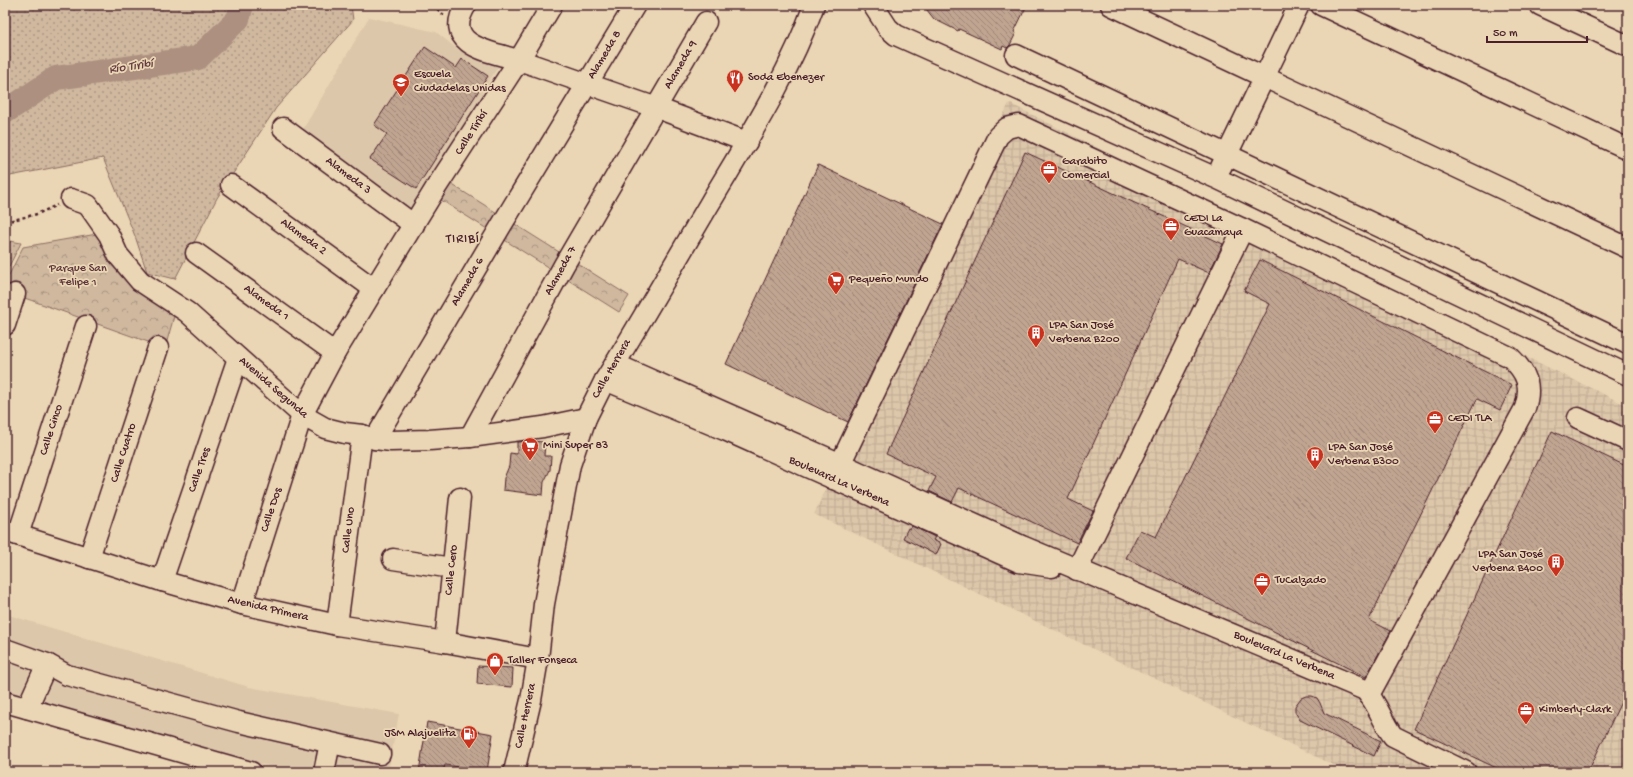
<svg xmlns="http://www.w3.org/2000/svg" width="1633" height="777" font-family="'Gochi Hand',sans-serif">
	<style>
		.built { fill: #ddc7aa }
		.industrial { fill: url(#industrial-grid) }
		.grass { fill: url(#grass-dots); stroke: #8c6c64 }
		.park { fill: url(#park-crowns); stroke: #8c6c64 }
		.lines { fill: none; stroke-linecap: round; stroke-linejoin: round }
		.river { stroke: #ad9080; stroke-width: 24 }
		.building { fill: url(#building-back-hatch); stroke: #4a1f2b }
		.minor-casing { stroke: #4a1f2b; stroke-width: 23 }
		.path { stroke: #4a1f2b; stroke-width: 2.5; stroke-dasharray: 3 3; stroke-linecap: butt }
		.minor { stroke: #ead6b4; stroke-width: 20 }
		.labels { text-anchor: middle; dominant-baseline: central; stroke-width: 3.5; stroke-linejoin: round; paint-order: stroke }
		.street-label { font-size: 12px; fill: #4a1f2b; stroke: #ead6b4 }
		.poi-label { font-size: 12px; fill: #4a1f2b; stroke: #ead6b4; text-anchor: start }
		.park-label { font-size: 12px; fill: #5e363c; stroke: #ead6b4 }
		.water-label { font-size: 13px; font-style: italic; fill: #633b40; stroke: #ead6b4 }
		.neighbourhood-label { font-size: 13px; letter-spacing: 1px; fill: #4a1f2b; stroke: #ead6b4 }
	</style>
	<defs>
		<pattern id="industrial-grid" width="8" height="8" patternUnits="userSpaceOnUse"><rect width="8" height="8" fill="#ddc7aa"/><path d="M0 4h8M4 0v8" fill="none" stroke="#bfaa92"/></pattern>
		<pattern id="grass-dots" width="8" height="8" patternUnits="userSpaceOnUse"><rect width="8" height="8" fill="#cfb89e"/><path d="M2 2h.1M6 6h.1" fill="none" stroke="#aa9581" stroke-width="1.8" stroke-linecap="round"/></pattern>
		<pattern id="park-crowns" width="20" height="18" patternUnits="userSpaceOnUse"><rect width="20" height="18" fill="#cfb89e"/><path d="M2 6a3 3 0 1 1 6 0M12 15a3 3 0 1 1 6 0" fill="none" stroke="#aa9581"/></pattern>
		<pattern id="building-back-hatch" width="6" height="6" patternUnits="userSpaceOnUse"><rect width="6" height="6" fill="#c0a591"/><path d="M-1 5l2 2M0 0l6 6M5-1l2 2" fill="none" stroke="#9e8677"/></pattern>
	</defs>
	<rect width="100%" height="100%" fill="#ead6b4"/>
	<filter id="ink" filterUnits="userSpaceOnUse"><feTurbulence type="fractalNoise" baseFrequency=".025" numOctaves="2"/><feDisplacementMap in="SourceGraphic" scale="8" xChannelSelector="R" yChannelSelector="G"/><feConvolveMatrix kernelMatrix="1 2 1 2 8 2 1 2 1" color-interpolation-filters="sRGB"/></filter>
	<g filter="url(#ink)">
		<!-- built -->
		<g class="built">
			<polygon points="369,17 436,32 460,51 500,63 411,214 302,131"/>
			<polygon points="5,614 249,687 399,714 388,772 301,772 259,764 187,743 5,696"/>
		</g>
		<!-- industrial -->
		<polygon class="industrial" points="1009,103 1133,166 1628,406 1628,772 1348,772 814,514"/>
		<!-- grass -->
		<g class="grass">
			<polygon points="5,5 351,5 353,20 276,108 217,198 175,279 147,272 135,236 103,158 5,177"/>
			<polygon points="5,240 21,243 5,274"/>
		</g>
		<!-- park -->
		<g class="park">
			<polygon points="451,184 629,296 619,312 441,200"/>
			<polygon points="97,234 175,313 165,348 5,291 5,283 23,247"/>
		</g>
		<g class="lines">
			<!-- river -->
			<polyline class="river" points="5,112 56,78 198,58 238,19 242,5"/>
		</g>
		<!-- building -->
		<g class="building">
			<polygon points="923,5 1027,5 1014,32 1016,33 1010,45 1007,48 1003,46 1002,49 959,29 958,31 934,19"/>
			<polygon points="425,47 456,68 462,59 488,76 416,189 370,159 387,134 374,125"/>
			<polygon points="1025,152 1223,244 1209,273 1178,259 1068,499 1093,511 1077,543 959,488 952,502 929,491 936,477 886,454"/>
			<polygon points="818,165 943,224 848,422 726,364"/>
			<polygon points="1260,260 1512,385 1500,410 1477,399 1369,620 1391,631 1366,677 1126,558 1140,530 1156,537 1270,304 1244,291"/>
			<polygon points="1552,431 1628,467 1628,687 1588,772 1505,772 1414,729"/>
			<polygon points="529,441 545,442 544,456 551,456 550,470 544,482 543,495 503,490 504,478 509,466 510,453 517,454 517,442"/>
			<polygon points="912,526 935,537 933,540 941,544 936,555 903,538 908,528 910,529"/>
			<polygon points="478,666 513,668 512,687 477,684"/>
			<polygon points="1306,696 1312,696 1317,698 1320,703 1324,713 1381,741 1374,756 1300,720 1295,712 1295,706 1301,698"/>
			<polygon points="427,722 493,734 487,771 445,765 443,772 419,772"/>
		</g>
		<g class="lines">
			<!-- minor casing -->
			<g class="minor-casing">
				<g id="minor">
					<path d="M466 5C441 46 491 52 519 60L552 5"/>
					<polyline points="873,5 888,28 896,35 1216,178 1628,375"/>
					<polyline points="1111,5 1628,248"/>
					<polyline points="1321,5 1628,149"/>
					<polyline points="1540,5 1628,46"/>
					<polyline points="1016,55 1628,344"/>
					<polyline points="283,128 414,225"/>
					<polyline points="1221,167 1299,5"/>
					<polyline points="231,185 374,289"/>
					<polyline points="71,199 88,205 109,235 118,255 140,281 187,312 302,415 325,428 345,433 362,435 375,439 391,441 429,440 470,437 543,427 586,418"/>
					<polyline points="196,253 335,353"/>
					<polyline points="5,325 15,294"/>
					<path d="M615 364 841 464 1022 546 1365 690C1379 705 1381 720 1393 736L1466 772"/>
					<polyline points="605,380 727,431 1019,562 1052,567"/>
					<polyline points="1578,418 1628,441"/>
					<polyline points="470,437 564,265 706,22"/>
					<polyline points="375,439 501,226 635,5"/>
					<path d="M833 479 998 136 1007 128 1019 125 1243 229 1510 357C1527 373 1532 386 1525 408L1369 695"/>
					<polyline points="5,531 162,581 242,604 337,625 445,642 538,659"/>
					<polyline points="18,535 86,326"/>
					<polyline points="89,558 158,348"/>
					<polyline points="393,559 452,568"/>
					<polyline points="1077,570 1243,229"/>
					<polyline points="162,581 238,358"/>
					<polyline points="242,604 302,415 335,353 374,289 437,186 519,60 657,108 747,142"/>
					<polyline points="337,625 362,435"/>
					<polyline points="445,642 460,498"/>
					<polyline points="5,649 47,664 67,675 239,722 380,754"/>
					<polyline points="5,702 251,772"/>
					<polyline points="27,708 47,664"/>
					<polyline points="324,772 330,743"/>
					<path d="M514 772 531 700 538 659 544 604 570 465 586 418 605 380C641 322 675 262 710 203 748 139 789 75 814 5"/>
				</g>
			</g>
			<!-- path -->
			<g class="path">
				<polyline points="433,5 445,16"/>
				<polyline points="5,222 37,214 57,205"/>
			</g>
			<!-- minor -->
			<use href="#minor" class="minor"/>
		</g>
	</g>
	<!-- icons -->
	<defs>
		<g id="restaurant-pin" transform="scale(0.9)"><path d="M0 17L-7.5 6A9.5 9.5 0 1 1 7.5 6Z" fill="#c8321e" stroke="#ead6b4"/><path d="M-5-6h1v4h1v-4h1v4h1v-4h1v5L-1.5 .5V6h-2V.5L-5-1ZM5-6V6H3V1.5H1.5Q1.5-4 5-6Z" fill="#fff"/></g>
		<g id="school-pin" transform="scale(0.9)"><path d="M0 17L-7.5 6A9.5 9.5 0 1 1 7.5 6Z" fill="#c8321e" stroke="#ead6b4"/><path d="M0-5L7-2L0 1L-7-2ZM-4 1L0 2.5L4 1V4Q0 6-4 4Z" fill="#fff"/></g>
		<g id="office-pin" transform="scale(0.9)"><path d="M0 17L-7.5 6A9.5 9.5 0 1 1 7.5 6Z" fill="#c8321e" stroke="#ead6b4"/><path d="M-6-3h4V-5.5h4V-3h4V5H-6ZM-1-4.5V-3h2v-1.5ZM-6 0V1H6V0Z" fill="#fff"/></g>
		<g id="supermarket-pin" transform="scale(0.9)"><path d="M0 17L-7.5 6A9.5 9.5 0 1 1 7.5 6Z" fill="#c8321e" stroke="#ead6b4"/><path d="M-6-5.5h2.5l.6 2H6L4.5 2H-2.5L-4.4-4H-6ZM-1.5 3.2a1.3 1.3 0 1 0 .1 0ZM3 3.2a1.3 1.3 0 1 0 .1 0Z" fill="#fff"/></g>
		<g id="building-pin" transform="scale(0.9)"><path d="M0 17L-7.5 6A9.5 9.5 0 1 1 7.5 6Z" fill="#c8321e" stroke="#ead6b4"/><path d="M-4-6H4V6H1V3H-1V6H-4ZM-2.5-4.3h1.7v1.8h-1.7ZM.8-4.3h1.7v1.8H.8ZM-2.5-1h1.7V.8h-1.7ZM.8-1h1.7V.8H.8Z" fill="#fff"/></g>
		<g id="shop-pin" transform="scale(0.9)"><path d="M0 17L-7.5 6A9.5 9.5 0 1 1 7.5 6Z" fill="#c8321e" stroke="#ead6b4"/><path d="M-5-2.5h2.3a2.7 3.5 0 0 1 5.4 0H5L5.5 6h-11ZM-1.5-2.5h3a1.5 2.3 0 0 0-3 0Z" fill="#fff"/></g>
		<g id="fuel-pin" transform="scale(0.9)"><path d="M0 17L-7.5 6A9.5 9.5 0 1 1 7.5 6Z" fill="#c8321e" stroke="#ead6b4"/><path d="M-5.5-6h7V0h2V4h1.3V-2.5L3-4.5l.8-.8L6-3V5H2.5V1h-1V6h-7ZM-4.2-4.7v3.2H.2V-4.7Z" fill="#fff"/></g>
	</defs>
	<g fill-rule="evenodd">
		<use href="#restaurant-pin" x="735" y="78"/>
		<use href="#school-pin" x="401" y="82"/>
		<use href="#office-pin" x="1049" y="169"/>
		<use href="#office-pin" x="1171" y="226"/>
		<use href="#supermarket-pin" x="836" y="280"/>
		<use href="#building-pin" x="1036" y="333"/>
		<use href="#office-pin" x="1435" y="419"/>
		<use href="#supermarket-pin" x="530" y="446"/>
		<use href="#building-pin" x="1315" y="455"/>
		<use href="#building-pin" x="1556" y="562"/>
		<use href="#office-pin" x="1262" y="581"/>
		<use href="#shop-pin" x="495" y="661"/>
		<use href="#office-pin" x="1526" y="710"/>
		<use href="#fuel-pin" x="469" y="734"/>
	</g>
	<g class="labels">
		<!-- street labels -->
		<g class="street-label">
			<text transform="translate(605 55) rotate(-59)">Alameda 8</text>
			<text transform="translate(681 65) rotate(-60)">Alameda 9</text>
			<text transform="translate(472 133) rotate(-57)">Calle Tiribí</text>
			<text transform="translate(348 176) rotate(37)">Alameda 3</text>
			<text transform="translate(303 237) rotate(36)">Alameda 2</text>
			<text transform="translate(561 271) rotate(-61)">Alameda 7</text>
			<text transform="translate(468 282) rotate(-60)">Alameda 6</text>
			<text transform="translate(266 303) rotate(36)">Alameda 1</text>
			<text transform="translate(612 369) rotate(-60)">Calle Herrera</text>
			<text transform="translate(273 388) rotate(41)">Avenida Segunda</text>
			<text transform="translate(52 430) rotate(-72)">Calle Cinco</text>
			<text transform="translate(124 453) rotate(-72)">Calle Cuatro</text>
			<text transform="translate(200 470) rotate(-71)">Calle Tres</text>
			<text transform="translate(839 482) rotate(24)">Boulevard La Verbena</text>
			<text transform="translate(272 510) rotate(-72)">Calle Dos</text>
			<text transform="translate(349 530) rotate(-83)">Calle Uno</text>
			<text transform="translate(452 570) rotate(-84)">Calle Cero</text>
			<text transform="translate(268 609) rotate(13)">Avenida Primera</text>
			<text transform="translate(1284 656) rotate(23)">Boulevard La Verbena</text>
			<text transform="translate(526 716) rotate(-78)">Calle Herrera</text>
		</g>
		<!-- poi labels -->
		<g class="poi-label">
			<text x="414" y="75">Escuela<tspan x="414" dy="14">Ciudadelas Unidas</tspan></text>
			<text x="748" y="78">Soda Ebenezer</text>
			<text x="1062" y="162">Garabito<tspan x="1062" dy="14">Comercial</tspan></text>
			<text x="1184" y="219">CEDI La<tspan x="1184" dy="14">Guacamaya</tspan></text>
			<text x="849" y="280">Pequeño Mundo</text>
			<text x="1049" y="326">LPA San José<tspan x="1049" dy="14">Verbena B200</tspan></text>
			<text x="1448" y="419">CEDI TLA</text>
			<text x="543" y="446">Mini Super 83</text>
			<text x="1328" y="448">LPA San José<tspan x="1328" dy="14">Verbena B300</tspan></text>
			<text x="1543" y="555" text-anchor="end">LPA San José<tspan x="1543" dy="14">Verbena B400</tspan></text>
			<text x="1275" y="581">TuCalzado</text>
			<text x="508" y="661">Taller Fonseca</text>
			<text x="1539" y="710">Kimberly-Clark</text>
			<text x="456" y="734" text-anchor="end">JSM Alajuelita</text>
		</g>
		<!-- park labels -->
		<g class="park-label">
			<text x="78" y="269">Parque San<tspan x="78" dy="14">Felipe 1</tspan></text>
		</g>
		<!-- water labels -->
		<g class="water-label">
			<text transform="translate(131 67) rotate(-8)">Río Tiribí</text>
		</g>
		<!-- neighbourhood labels -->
		<g class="neighbourhood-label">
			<text x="463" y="239">TIRIBÍ</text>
		</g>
	</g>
	<!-- margin -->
	<rect width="1633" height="777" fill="none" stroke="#ead6b4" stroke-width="20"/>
	<rect x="10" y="10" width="1613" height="757" fill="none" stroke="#4a1f2b" stroke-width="1.5" filter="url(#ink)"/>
	<!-- scale -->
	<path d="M1487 36v6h100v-6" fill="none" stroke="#4a1f2b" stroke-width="2"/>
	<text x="1493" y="36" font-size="12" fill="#4a1f2b" stroke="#ead6b4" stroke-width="3" paint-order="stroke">50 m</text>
</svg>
